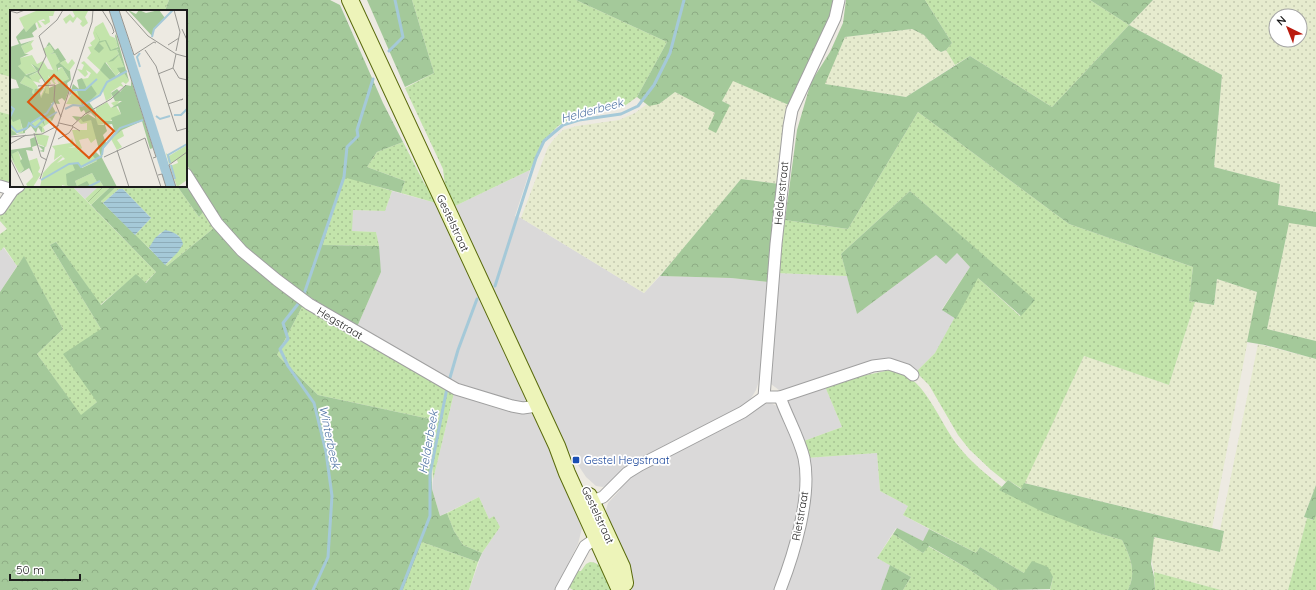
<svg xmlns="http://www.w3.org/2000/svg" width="1316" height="590" font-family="Quicksand,sans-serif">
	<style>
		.residential { fill: #dad9d9 }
		.farmland { fill: url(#farmland-dots); fill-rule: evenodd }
		.grass { fill: url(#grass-dots) }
		.forest { fill: url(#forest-crowns) }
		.garden { fill: url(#garden-furrows) }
		.water { fill: url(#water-rules) }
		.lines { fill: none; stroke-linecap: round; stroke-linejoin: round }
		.stream { stroke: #a5c9d8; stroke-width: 3 }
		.minor-casing { stroke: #a0a0a0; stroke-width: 13 }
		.secondary-casing { stroke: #596a0c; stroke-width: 18 }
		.minor { stroke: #fff; stroke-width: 11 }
		.secondary { stroke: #edf4b9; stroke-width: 16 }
		.transit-dot { fill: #1a4fb4; stroke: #fff; stroke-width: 1.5 }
		.labels { text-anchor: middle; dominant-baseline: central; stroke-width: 3.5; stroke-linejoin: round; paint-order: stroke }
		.street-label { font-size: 11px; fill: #1c1c1c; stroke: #fff }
		.transit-label { font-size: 11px; fill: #164399; stroke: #fff; text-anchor: start }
		.water-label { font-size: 12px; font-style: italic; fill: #5074a4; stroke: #fff }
		.inset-river { fill: none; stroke: #a5c9d8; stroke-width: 2 }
		.inset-road { fill: none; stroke: #999893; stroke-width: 1 }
		.view { fill: #de560d; fill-opacity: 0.15; stroke: #de560d; stroke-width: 2 }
		.inset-edge { fill: none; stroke: #1c1c1c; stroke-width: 2 }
	</style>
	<defs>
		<pattern id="farmland-dots" width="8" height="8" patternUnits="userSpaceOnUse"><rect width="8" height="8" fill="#e6ebce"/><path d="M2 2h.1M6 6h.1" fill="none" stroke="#c5c9b0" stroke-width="1.8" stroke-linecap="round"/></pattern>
		<pattern id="grass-dots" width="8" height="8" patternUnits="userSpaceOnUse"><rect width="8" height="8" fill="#c3e4ab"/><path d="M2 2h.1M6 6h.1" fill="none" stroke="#a7c393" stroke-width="1.8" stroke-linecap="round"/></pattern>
		<pattern id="forest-crowns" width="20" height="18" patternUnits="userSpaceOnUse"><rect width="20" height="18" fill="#a4c99a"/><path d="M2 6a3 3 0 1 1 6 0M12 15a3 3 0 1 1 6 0" fill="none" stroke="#8dac84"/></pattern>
		<pattern id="garden-furrows" width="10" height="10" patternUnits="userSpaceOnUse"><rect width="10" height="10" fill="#c3e4ab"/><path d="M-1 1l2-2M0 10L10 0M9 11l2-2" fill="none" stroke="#a7c393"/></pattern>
		<pattern id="water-rules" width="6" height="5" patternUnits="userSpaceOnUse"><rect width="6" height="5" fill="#a5c9d8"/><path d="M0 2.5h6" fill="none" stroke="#8dacb9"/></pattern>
	</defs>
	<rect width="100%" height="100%" fill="#edeae2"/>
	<!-- residential -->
	<g class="residential">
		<polygon points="530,170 515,216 521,218 644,293 660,276 731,278 768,282 761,375 756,390 750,400 743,406 603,487 596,486 586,477 561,439 453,207"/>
		<polygon points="72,186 99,186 85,199"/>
		<polygon points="392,191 436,203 526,399 525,401 521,403 468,390 357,327 381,272 376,232 351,231 353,210 385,211"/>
		<polygon points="3,247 17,266 0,292 0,251"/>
		<polygon points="957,253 970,267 942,309 956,319 935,353 916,372 899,362 785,392 779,390 771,384 770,382 776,273 847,276 857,314 936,255"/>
		<polygon points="824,384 842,427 801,442 785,400"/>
		<polygon points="454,393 534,415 564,480 568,494 582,528 578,544 568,564 569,568 557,590 469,590 482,553 500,527 489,519 479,497 440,516 432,489 433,480"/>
		<polygon points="770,403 775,405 779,408 798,450 803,475 798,520 777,590 632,590 630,580 606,516 606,510 608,503 620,490 619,487 639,470 764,404"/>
		<polygon points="877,453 880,491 908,506 903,515 929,529 923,541 896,528 877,558 890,565 881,590 783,590 790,571 806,458"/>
	</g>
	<!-- farmland -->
	<g class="farmland">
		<path d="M1153 0H1316V212L1278 205 1280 184 1214 167 1222 75 1129 25ZM1276 16H1300V40H1276Z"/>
		<polygon points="912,29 924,35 936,49 941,52 946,50 955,65 906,97 824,84 845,37"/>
		<polygon points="0,74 11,77 11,115 0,112"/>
		<polygon points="733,80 789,105 780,184 741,179 678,255 644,293 521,218 548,147 554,139 563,130 577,126 619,120 635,113 647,104 659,104 675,92 715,113 730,105 722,101"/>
		<polygon points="1289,222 1316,227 1316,341 1267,329"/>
		<polygon points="1217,279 1257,292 1212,528 1024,483 1084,356 1169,385 1195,302 1214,305"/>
		<polygon points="1258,344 1316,359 1316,485 1304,517 1307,518 1288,590 1221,590 1154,572 1151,557 1153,537 1220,552 1224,531 1220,530"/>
	</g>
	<!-- grass -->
	<g class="grass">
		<polygon points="0,0 169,0 165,11 11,11 11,77 0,74"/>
		<polygon points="412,0 576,0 667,42 637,97 623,107 570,119 558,126 546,138 530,170 453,207 445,185 443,169 405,88 434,73"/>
		<polygon points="925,0 1090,0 1129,25 1052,107 970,56 955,65 946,50 952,43"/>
		<polygon points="0,112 11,115 11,183 0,180"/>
		<polygon points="918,112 1069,224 1193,267 1189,301 1195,302 1169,385 1084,356 1022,489 1008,480 1006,482 990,469 969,449 958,435 929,385 916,372 935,353 977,277 1020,316 1034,300 910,191 841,254 847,276 776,273 785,220 848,229"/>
		<polygon points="403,142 424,183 431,193 436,203 401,193 405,181 367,167 377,152"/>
		<polygon points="344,176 392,191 385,211 353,210 352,231 376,232 379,246 323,245"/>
		<polygon points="25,186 72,186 156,272 145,283 136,275 100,305 56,242 50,245 101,329 97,402 81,416 37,354 63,329 24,257 17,266 4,247 0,251 0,234 7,229 0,221 0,214"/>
		<polygon points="117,186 177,186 199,217 204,211 214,228 167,266 165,265 171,260 179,236 169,231 160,233 149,248 135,235 151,218 123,189 119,189 103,203 101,200"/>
		<polygon points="303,305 454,393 433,480 430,419 318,395 277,355"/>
		<path d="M895 369C928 382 938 421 959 447 971 462 987 475 1002 487L1000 490 1098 533 1122 540C1130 556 1137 572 1128 590H1050L1053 577 1024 573 980 547 976 553 903 515 908 506 880 491 877 453 806 458 801 442 842 427 824 384Z"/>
		<polygon points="479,497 489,519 494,516 500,527 482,553 463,545 454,531 447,513"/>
		<polygon points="1316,515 1316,590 1288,590 1307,518 1313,520"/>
		<polygon points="893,534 923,553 928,546 967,568 999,590 903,590 911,577 877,558"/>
		<polygon points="422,542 478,562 469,590 403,590"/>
		<path d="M590 562C605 563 608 578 614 590H573L568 587 577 571H581L586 564Z"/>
		<polygon points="1154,572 1221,590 1155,590"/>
	</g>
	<!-- forest -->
	<g class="forest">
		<polygon points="169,0 330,0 340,5 383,103 403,142 377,152 367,167 405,181 401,193 343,177 323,245 379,246 381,272 357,327 296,288 250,253 224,223 212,208 186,163 186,11 165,11"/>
		<polygon points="367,0 412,0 434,73 405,87"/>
		<polygon points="576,0 835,0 828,21 789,105 733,81 722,101 730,105 716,133 708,129 715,113 675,92 659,104 649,106 637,97 667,42"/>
		<polygon points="846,0 925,0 952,43 946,50 941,52 936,49 924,35 912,29 845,37 825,84 906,97 970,56 1052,107 1129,25 1090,0 1153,0 1129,25 1222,75 1214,167 1280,184 1278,205 1316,212 1316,227 1289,223 1267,329 1316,341 1316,359 1265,345 1247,342 1257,292 1217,279 1214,305 1189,301 1193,267 1069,224 918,112 848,229 785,220 797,130 811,82 830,52 843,23"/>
		<polygon points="741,179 780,184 768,282 731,278 660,276"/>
		<polygon points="186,181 204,211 199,217 177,186 186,186"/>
		<polygon points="111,186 117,186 101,201 167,266 214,228 303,305 277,355 318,395 430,419 432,489 440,516 447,513 454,531 463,545 482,553 478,562 422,542 403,590 0,590 0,292 24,256 63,329 37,354 81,415 97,402 63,354 101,329 50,245 56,242 101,305 136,274 146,283 156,272 91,205"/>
		<polygon points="910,191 1035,300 1021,316 978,278 956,319 942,310 970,267 957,253 946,264 936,255 857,314 841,254"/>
		<path d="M1008 480 1021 489 1024 483 1224 531 1220 552 1154 537 1151 564 1154 577 1155 590H1128C1137 572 1130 556 1122 540L1098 533 1043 512 999 490Z"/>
		<polygon points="1316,485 1316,515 1314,520 1304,517"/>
		<polygon points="897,528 923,541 929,529 976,553 980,547 1024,573 1032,561 1048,567 1053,577 1050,589 999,590 967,568 929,546 923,553 893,534"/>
		<polygon points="890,565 911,577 903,590 881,590"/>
	</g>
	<!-- garden -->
	<polygon class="garden" points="99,186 111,186 91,205 85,199"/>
	<!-- water -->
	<g class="water">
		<polygon points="119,189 123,189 151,218 135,235 103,203"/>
		<path d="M165 230C174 232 181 235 183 244L178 252 165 265 149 248 155 238Z"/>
	</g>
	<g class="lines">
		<!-- stream -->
		<g class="stream">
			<polyline points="389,51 403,37 395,0"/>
			<polyline points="495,286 536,158 544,141 563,125 579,120 621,114 638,106 654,85 670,53 684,0"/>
			<polyline points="304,294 344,177 347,147 358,136 357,130 373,79"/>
			<polyline points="298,304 283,323 288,339 280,349 288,366 314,403 326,452 332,496 328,557 313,590"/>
			<polyline points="449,381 458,350 477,299"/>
			<polyline points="401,590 430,516 430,474 447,388"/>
		</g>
		<!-- minor casing -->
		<g class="minor-casing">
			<g id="minor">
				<polyline points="186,174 217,223 242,251 277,280 309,304 456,389 512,406 523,408 537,406"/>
				<polyline points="0,186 13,190"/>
				<polyline points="0,209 13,190 19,186"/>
				<polyline points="764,397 776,244 789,126 792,110 835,18 839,0"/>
				<path d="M780 397C787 417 799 437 804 458 812 496 794 554 780 590"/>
				<polyline points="585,504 603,497 627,473 640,465 743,412 764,397 780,397 873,366 889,364 907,370 913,375"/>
				<polyline points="561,590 585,546 602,534"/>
			</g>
		</g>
		<!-- secondary casing -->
		<g class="secondary-casing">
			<g id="secondary">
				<polyline points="350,0 557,446 567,473 620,590"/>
				<polyline points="589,496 622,567 625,583"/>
			</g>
		</g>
		<!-- minor -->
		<use href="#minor" class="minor"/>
		<!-- secondary -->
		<use href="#secondary" class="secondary"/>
	</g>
	<!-- markers -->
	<rect class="transit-dot" x="572" y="456" width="8" height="8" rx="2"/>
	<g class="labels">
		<!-- street labels -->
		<g class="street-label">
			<text transform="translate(781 193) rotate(-84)">Helderstraat</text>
			<text transform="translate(453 223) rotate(65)">Gestelstraat</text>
			<text transform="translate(340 323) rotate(31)">Hegstraat</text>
			<text transform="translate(598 515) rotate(65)">Gestelstraat</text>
			<text transform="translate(800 516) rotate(-80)">Rietstraat</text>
		</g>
		<!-- transit labels -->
		<g class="transit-label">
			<text x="584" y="460">Gestel Hegstraat</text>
		</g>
		<!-- water labels -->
		<g class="water-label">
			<text transform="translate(592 110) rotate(-15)">Helderbeek</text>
			<text transform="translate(330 437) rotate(78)">Winterbeek</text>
			<text transform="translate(428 442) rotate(-80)">Helderbeek</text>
		</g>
	</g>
	<!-- overview -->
	<g transform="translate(10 10)">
		<rect width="177" height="177" fill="#edeae2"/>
		<path d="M45 0 43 6H39L40 12 35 15 31 11H35L34 9 28 11 32 17 29 18 27 12 16 22 9 8 26 1ZM62 0 78 1 75 7 78 13 73 17 70 14 72 11 67 7 63 13 60 10 56 14 53 9 60 4 63 8 65 6ZM93 12 100 26 105 28 108 36 105 39 110 40H107L109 44 98 52 109 45 114 57 106 66 96 52 91 60 100 70 114 63 119 71 116 74 113 72 111 73 114 77 110 76 101 82 102 87 96 91 93 81 81 91 80 88 87 84 77 78 72 69 78 68 81 63 76 60 78 64 75 67 67 59 72 60 74 55 71 53 74 51 87 64 90 60 77 48 81 43 78 37 82 36 80 33 85 29 83 23 85 17ZM24 30 21 34 23 39 15 44 11 36ZM40 35 44 42 40 44 45 43 51 53 47 56 48 60 52 57 59 69 49 74 46 69 44 71 46 74H44L38 65 41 74H39V84L30 88 36 75 32 68 29 70 30 73 23 71 28 77 24 84 22 83 23 79 10 73 15 66H18L21 70 19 66 28 62 30 59 21 54 27 61 15 65 8 56 10 48 22 45 27 54 33 51 38 59 43 60 33 39ZM64 80 68 82 73 95 56 94ZM111 89 106 96 111 104 95 114 88 115 85 109 86 98 97 92 101 98 104 96 101 93ZM0 105 10 108 13 123H4L0 120ZM29 108 35 115 34 109 40 108 42 111 33 117 35 121 33 123 29 116 26 119 22 114ZM70 109H81L87 128 81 133 78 128 69 130 72 138 68 141H72L77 148 84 144 87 151 71 158 69 154 59 174 60 177 52 175V177H30L33 163 41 154 51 146 53 147 47 153 55 149 51 145 44 150 45 140 42 136 60 133 62 128 65 136 58 138 67 137 62 120H77V123V113L71 114 68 111ZM112 120 114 126 107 130 112 137 107 140 101 129ZM25 123 39 126 36 137 28 134ZM177 135V170L167 177 160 156 168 153 167 150 159 154 156 143 159 146ZM8 141 14 159 9 163 0 146V144L5 153 1 144ZM27 148 30 158 28 162 31 164 23 177H18L16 174 23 167 18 151ZM82 163 87 172 90 171 94 177 67 176 65 171Z" fill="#c3e4ab"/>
		<path d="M118 0 126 4 129 0 136 3 149 0 155 8 143 21V27ZM25 13 27 19 22 23 24 27 9 30 11 34 24 30 11 36 15 44H19L10 48 11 54 8 56 16 65 27 61 22 54 30 59 29 61 19 66 22 70 15 66 10 73 23 79 22 83 24 84 25 79 34 78 30 83 31 88 36 78 35 83 39 84V78L59 69 52 57 48 58V62L46 55 50 52 45 43 40 44 44 42 40 35 36 37 39 32 45 40 48 38 56 50 50 53 60 61 61 70 57 73 59 80 55 91 52 88 48 90 50 94 41 93 46 103 42 111 40 108 34 110 35 116 29 108 22 113 26 118 28 115 32 117V123L28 117 26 123 21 116 15 121V123L0 126V119L7 124 13 123V120L10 109 3 112 0 107V79L9 78 6 70 0 68V37L9 34 6 27 14 18 16 22ZM85 21 90 31 96 30 101 40 108 37 105 26 106 24 119 71 114 63 100 70 90 60 95 52 106 66 110 63 107 58 114 57 109 45 103 51 98 52 109 44 107 40 109 39 100 41 95 31 89 33 94 38 89 43 84 39 90 30ZM72 68 77 78 81 75 87 84 79 92 86 102V108L81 103 78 104 86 109 88 115H94V111H102L101 108 111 104 108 96 101 98 112 91H105L101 83 107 79 110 82 116 75 121 76V70L143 138 140 139 132 111 112 120 101 129 93 139 92 148 107 177H94L90 171 87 172 82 163 65 171 67 176 77 171 80 176 85 177H60L57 175 56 164 65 160 62 153H68L72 158 87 151 82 145 86 142 91 147 81 110 73 112 70 108 67 111 62 106 72 107 83 101 76 104 74 100 71 102 69 97 72 95 67 81 64 80 59 86 63 74 69 79 67 70ZM102 114 105 122 96 133 93 125 97 121 95 115ZM25 127 28 135 34 137 35 135 34 142 29 141 33 140 28 135 22 137 23 141 16 140 23 165 19 158 9 164 14 159 10 151 12 149 8 141 2 144 5 153 0 144V140L21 137 20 129Z" fill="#a4c99a" fill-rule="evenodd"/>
		<path d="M62 49 65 53 59 61 50 53 55 50 58 54Z" fill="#c3e4ab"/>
		<path d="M99 0H109L166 177H156Z" fill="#a5c9d8"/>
		<path class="inset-river" d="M142 27 144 19 163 0M130 57 127 47 130 43M60 84 63 80H75L87 69M0 96 4 99 0 107M55 99 63 95 72 96 90 85 97 72 117 61M164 105H171L177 99M146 106 150 109 160 106M21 113 37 103 44 92M0 115 7 122 17 118 19 113 26 118M26 117 32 111 47 102M92 145 93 138 110 118 133 110M160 153 158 145 177 134M161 155 165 169M31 170 59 154 68 153 71 157 92 146M78 177 90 171"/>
		<path class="inset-road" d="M92 0 102 16 104 22 102 24M99 0 146 147 143 148M109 0 124 45 144 32 146 33M115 0 138 26 166 44 177 47M164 0 170 22 166 41M0 1 7 3 15 0M172 19 177 30M158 35 169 28M135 40 146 56 167 121 177 118M163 58 169 68 177 70M163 58 166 44M148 64 163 58M36 74 28 62 36 46 29 26 47 10 53 0M28 76 45 75 44 90 51 107M158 94 173 89 171 90M49 113 62 116 70 121M62 116 75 104 101 89 116 75M24 123 31 147 37 150M0 127 32 124 49 115M48 129 59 123 63 117M0 134 16 125M107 140 119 177M94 147 135 128 151 177M0 148 14 177M148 165 152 164 156 177M30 169 82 12 83 0M166 177 159 155 177 142"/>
		<path class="view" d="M44 65 104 121 79 148 18 92Z"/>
		<rect width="177" height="177" class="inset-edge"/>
	</g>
	<!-- north arrow -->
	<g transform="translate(1288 28) rotate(317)"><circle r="19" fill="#ffffff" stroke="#a4a4a4"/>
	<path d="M0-3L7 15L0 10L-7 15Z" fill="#ba1b0e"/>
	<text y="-6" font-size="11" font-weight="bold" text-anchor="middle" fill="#1c1c1c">N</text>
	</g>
	<!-- scale -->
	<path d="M10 574v6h70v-6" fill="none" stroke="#1c1c1c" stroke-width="2"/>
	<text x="16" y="574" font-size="12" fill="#1c1c1c" stroke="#ffffff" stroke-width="3" paint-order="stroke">50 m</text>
</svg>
